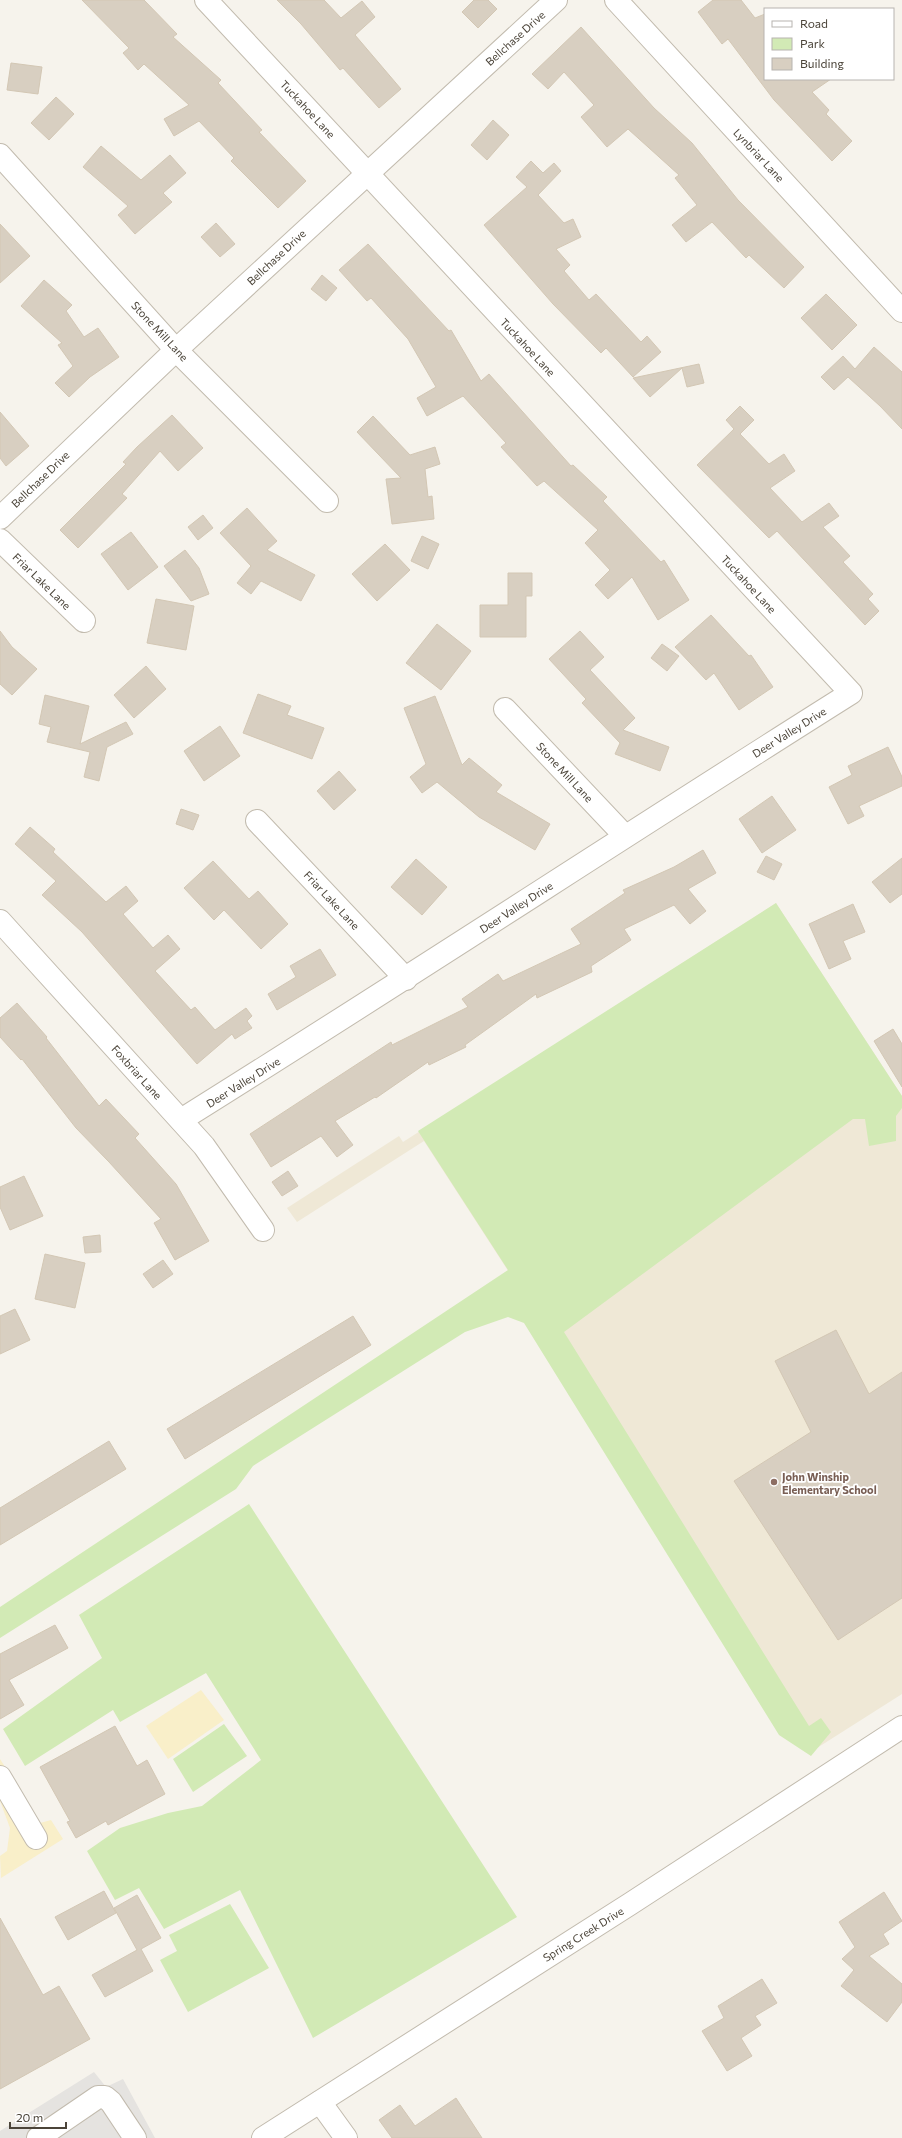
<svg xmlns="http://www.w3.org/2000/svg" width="902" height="2138" font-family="Commissioner,sans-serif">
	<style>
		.education { fill: #efe8d6 }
		.green { fill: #d2eab5 }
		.sand { fill: #f9efc9 }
		.parking { fill: #e5e3e0 }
		.building { fill: #d8cfc1; stroke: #d3c7b4 }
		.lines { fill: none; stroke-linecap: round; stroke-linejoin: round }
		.minor-casing { stroke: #c2bbae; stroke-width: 24 }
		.minor { stroke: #fff; stroke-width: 22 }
		.education-dot { fill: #8d6e63; stroke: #fff; stroke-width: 1.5 }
		.labels { text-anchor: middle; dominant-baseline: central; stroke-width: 3.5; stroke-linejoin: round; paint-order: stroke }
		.street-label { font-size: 11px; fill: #4b4439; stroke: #fff }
		.education-label { font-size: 11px; font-weight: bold; fill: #785e54; stroke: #fff; text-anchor: start }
	</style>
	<rect width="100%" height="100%" fill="#f6f3ec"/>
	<!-- education -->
	<polygon class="education" points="776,903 902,1096 902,1694 817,1748 424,1141 297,1222 287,1208 399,1136 403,1142"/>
	<!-- green -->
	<g class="green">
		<polygon points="776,903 902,1096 902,1108 896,1116 896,1141 869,1146 865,1119 853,1119 564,1332 809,1726 821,1718 831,1732 811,1756 779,1735 524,1323 508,1317 465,1332 253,1466 236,1489 0,1638 0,1607 508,1270 418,1131"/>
		<polygon points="249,1504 517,1917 313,2038 240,1890 164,1929 139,1888 115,1900 87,1851 120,1828 168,1813 202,1806 261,1760 206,1673 120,1722 113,1710 25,1766 3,1729 102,1658 79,1615"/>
		<polygon points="224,1724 247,1756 193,1792 173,1759"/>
		<polygon points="230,1904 269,1968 188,2012 160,1960 177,1951 169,1935"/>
	</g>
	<!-- sand -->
	<g class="sand">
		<polygon points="201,1690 224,1720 168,1759 146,1726"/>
		<polygon points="0,1759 40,1823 51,1820 63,1839 1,1878 0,1856 7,1851 10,1828 0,1801"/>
	</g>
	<!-- parking -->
	<polygon class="parking" points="94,2072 106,2087 123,2079 155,2138 0,2138 0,2131"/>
	<!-- building -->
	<g class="building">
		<polygon points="82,0 144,0 177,34 173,37 221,80 218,83 262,130 259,132 306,181 278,208 231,161 234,158 199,121 174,136 164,119 189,105 144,64 138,70 123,53 129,48"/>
		<polygon points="277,0 324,0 341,18 362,1 375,17 355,35 401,89 379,108 343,68 340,70 301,24"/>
		<polygon points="474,0 488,0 497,9 478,28 462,12"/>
		<polygon points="713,0 741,0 755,18 765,14 765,79 831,79 812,92 829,110 826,114 852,141 832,161 774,100 728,39 722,44 698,12"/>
		<polygon points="581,27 654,108 692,143 738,200 804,267 784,288 749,255 746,258 712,222 686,242 672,225 697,205 675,178 679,175 628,129 607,147 581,117 594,105 564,72 548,89 532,74"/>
		<polygon points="11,63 42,67 38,94 7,90"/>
		<polygon points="56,97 74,114 49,140 31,123"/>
		<polygon points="493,120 509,135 487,160 471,145"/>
		<polygon points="101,146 141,180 170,155 186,173 163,193 172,202 135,234 118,215 128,206 83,167"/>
		<polygon points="531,161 543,173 554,163 561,171 538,195 564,223 573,219 581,237 556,249 570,265 564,271 589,300 596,294 641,342 647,336 661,352 633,377 606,348 601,353 553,304 484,225 527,187 516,177"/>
		<polygon points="216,223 235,244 220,257 201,237"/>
		<polygon points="0,224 30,256 0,283"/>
		<polygon points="368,244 449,331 451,330 481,381 489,374 571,466 573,465 607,497 603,501 661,562 664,560 689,600 658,620 632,577 608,599 595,585 610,570 585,543 598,530 544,481 537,486 501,447 506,443 463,396 427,416 417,398 436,387 408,339 371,298 367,301 339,270"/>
		<polygon points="322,275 337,288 326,301 311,289"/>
		<polygon points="44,280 72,305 66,311 84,337 98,328 119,357 90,377 69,397 55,383 73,366 58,345 62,343 21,306"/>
		<polygon points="826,294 857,325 832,350 801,318"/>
		<polygon points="874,347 902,372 902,429 880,406 848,377 834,390 821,377 843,356 855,369"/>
		<polygon points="699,364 704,383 687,387 682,368 650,397 633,378"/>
		<polygon points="740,406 754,420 740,434 769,464 784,454 795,471 770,488 802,522 829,503 839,516 823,527 850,556 843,562 873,594 868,599 879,611 865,625 777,531 769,538 697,465 734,429 726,420"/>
		<polygon points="0,412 29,446 6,466 0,458"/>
		<polygon points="172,415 203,448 178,471 160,451 122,494 127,498 78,548 60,530 126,464 123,462 137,447"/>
		<polygon points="373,416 410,455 435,447 440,464 425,469 428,497 432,496 434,519 392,524 386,479 401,478 357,432"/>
		<polygon points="247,508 277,541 267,550 315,575 301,601 261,581 251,594 237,583 251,566 220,533"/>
		<polygon points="203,515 213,528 198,540 188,527"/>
		<polygon points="131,532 158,567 128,590 101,554"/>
		<polygon points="422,536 439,544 428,569 411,561"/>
		<polygon points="385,544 410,570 377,601 352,574"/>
		<polygon points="185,550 199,568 209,594 191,601 164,566"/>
		<polygon points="508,573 532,573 532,596 526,596 526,637 480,637 480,605 508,605"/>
		<polygon points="156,599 194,606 186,650 147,643"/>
		<polygon points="711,615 749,656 751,655 773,687 739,710 714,673 706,680 675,647"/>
		<polygon points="437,624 471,651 441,690 406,663"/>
		<polygon points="0,631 12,647 37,669 12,695 0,684"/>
		<polygon points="580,631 604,657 590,670 635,718 623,730 669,747 660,771 615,754 620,743 582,703 586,699 549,659"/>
		<polygon points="662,644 679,656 667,671 651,658"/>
		<polygon points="146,666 166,689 134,718 114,695"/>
		<polygon points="258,694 291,706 287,715 324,728 312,759 243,733"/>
		<polygon points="45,695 89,706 80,744 126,722 133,734 107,747 99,781 84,777 90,752 47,742 51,727 39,724"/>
		<polygon points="435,696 462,765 469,758 502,785 496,792 550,824 535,850 479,817 437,782 422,793 410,777 426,764 404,708"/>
		<polygon points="220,726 240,756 204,781 184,751"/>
		<polygon points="888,747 902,777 902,786 859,806 864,816 848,824 829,787 852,775 848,766"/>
		<polygon points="339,771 356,790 334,810 317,791"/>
		<polygon points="772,796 796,830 762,853 739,819"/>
		<polygon points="181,809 199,815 193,830 176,824"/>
		<polygon points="30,827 55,849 53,852 106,902 126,886 138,901 123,914 153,948 168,935 180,949 155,971 191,1010 195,1007 215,1030 246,1008 252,1016 247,1021 252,1028 235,1039 232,1034 197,1064 82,932 42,895 56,881 15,844"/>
		<polygon points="703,850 716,873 688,889 706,911 690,924 674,905 624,929 631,940 591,966 592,972 537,998 536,994 465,1045 466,1047 429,1065 428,1062 376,1098 375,1097 335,1121 353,1145 337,1157 321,1136 271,1167 250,1134 391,1042 392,1045 468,1007 462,999 498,974 503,981 581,944 571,929 625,893 623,890 674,867"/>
		<polygon points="766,856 782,864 774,880 757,872"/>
		<polygon points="902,858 902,894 890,903 872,882"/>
		<polygon points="416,859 447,887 422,915 391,887"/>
		<polygon points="213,861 249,899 258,891 288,924 261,949 224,910 214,920 184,888"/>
		<polygon points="853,904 865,932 843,941 851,959 829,969 809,924"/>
		<polygon points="320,949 336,975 277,1010 268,994 296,977 290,966"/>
		<polygon points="17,1003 47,1037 46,1038 99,1106 106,1099 139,1134 135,1138 176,1184 209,1241 175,1260 154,1223 161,1219 109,1162 76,1128 22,1059 21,1060 0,1037 0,1018"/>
		<polygon points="893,1029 902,1044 902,1087 874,1041"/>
		<polygon points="288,1171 298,1186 282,1196 272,1182"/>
		<polygon points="24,1176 43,1216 10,1230 0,1207 0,1187"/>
		<polygon points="100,1235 101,1252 85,1253 83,1237"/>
		<polygon points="45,1254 85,1263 75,1308 35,1299"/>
		<polygon points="163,1260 173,1274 153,1288 143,1274"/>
		<polygon points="15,1309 30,1340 0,1354 0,1316"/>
		<polygon points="353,1316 371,1345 185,1459 167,1429"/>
		<polygon points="836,1330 869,1394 902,1372 902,1598 838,1640 734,1481 811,1432 775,1361"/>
		<polygon points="109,1441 126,1469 0,1545 0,1508"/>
		<polygon points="55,1625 68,1648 9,1680 24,1705 0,1719 0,1654"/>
		<polygon points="115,1726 137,1766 147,1760 165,1794 108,1825 106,1821 76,1838 67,1822 70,1821 40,1767"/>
		<polygon points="104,1891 116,1913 68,1940 55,1917"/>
		<polygon points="884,1892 902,1921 883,1934 889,1944 869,1956 902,1984 902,2002 887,2022 841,1986 854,1970 842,1959 855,1947 839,1922"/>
		<polygon points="137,1895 161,1938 141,1949 153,1971 105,1997 92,1975 137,1950 114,1908"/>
		<polygon points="0,1918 43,1995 59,1986 90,2039 0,2089"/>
		<polygon points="762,1979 777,2003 755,2016 761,2025 741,2038 752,2056 727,2071 702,2031 724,2018 718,2006"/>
		<polygon points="456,2098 482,2138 392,2138 379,2120 400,2105 415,2126"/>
	</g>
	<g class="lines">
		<!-- minor casing -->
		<g class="minor-casing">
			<g id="minor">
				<polyline points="616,0 902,311"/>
				<polyline points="0,155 176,350 327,501"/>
				<polyline points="0,518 176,350 556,0"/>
				<polyline points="0,540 84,621"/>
				<polyline points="505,709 625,836"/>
				<polyline points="257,821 406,979"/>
				<polyline points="0,921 204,1146 263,1230"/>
				<path d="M181 1120C405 980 627 834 851 693L206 0"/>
				<polyline points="0,1777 36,1838"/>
				<polyline points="320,2102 346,2138"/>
				<polyline points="38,2138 98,2097 105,2097 111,2102 135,2138"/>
				<polyline points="263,2138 630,1904 902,1727"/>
			</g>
		</g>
		<!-- minor -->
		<use href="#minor" class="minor"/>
	</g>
	<!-- markers -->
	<circle class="education-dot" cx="774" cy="1482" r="4"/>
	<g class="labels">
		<!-- street labels -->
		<g class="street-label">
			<text transform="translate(515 38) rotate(-42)">Bellchase Drive</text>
			<text transform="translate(308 109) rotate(47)">Tuckahoe Lane</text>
			<text transform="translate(759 155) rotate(47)">Lynbriar Lane</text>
			<text transform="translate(276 257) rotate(-43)">Bellchase Drive</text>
			<text transform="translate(160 331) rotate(47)">Stone Mill Lane</text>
			<text transform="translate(528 347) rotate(47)">Tuckahoe Lane</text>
			<text transform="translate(40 479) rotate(-44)">Bellchase Drive</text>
			<text transform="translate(42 581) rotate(44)">Friar Lake Lane</text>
			<text transform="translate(749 584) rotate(47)">Tuckahoe Lane</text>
			<text transform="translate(789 732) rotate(-32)">Deer Valley Drive</text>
			<text transform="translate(565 772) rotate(47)">Stone Mill Lane</text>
			<text transform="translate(332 900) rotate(47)">Friar Lake Lane</text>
			<text transform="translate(516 907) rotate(-33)">Deer Valley Drive</text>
			<text transform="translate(137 1072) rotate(48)">Foxbriar Lane</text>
			<text transform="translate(243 1082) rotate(-32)">Deer Valley Drive</text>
			<text transform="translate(583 1934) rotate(-32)">Spring Creek Drive</text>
		</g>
		<!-- education labels -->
		<g class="education-label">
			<text x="782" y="1476">John Winship<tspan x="782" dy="13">Elementary School</tspan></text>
		</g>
	</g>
	<!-- legend -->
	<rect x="764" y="8" width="130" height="72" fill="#ffffff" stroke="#b7b4b0"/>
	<rect x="772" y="21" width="20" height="6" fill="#ffffff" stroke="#b7b4b0"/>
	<text x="800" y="28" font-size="12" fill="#4b4439">Road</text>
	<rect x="772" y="38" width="20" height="12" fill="#d2eab5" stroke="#b7b4b0"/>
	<text x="800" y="48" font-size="12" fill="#4b4439">Park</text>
	<rect x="772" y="58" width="20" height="12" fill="#d8cfc1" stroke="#b7b4b0"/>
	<text x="800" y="68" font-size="12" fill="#4b4439">Building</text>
	<!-- scale -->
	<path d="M10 2122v6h56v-6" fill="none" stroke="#4b4439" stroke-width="2"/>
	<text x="16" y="2122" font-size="12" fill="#4b4439" stroke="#ffffff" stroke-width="3" paint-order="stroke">20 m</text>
</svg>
